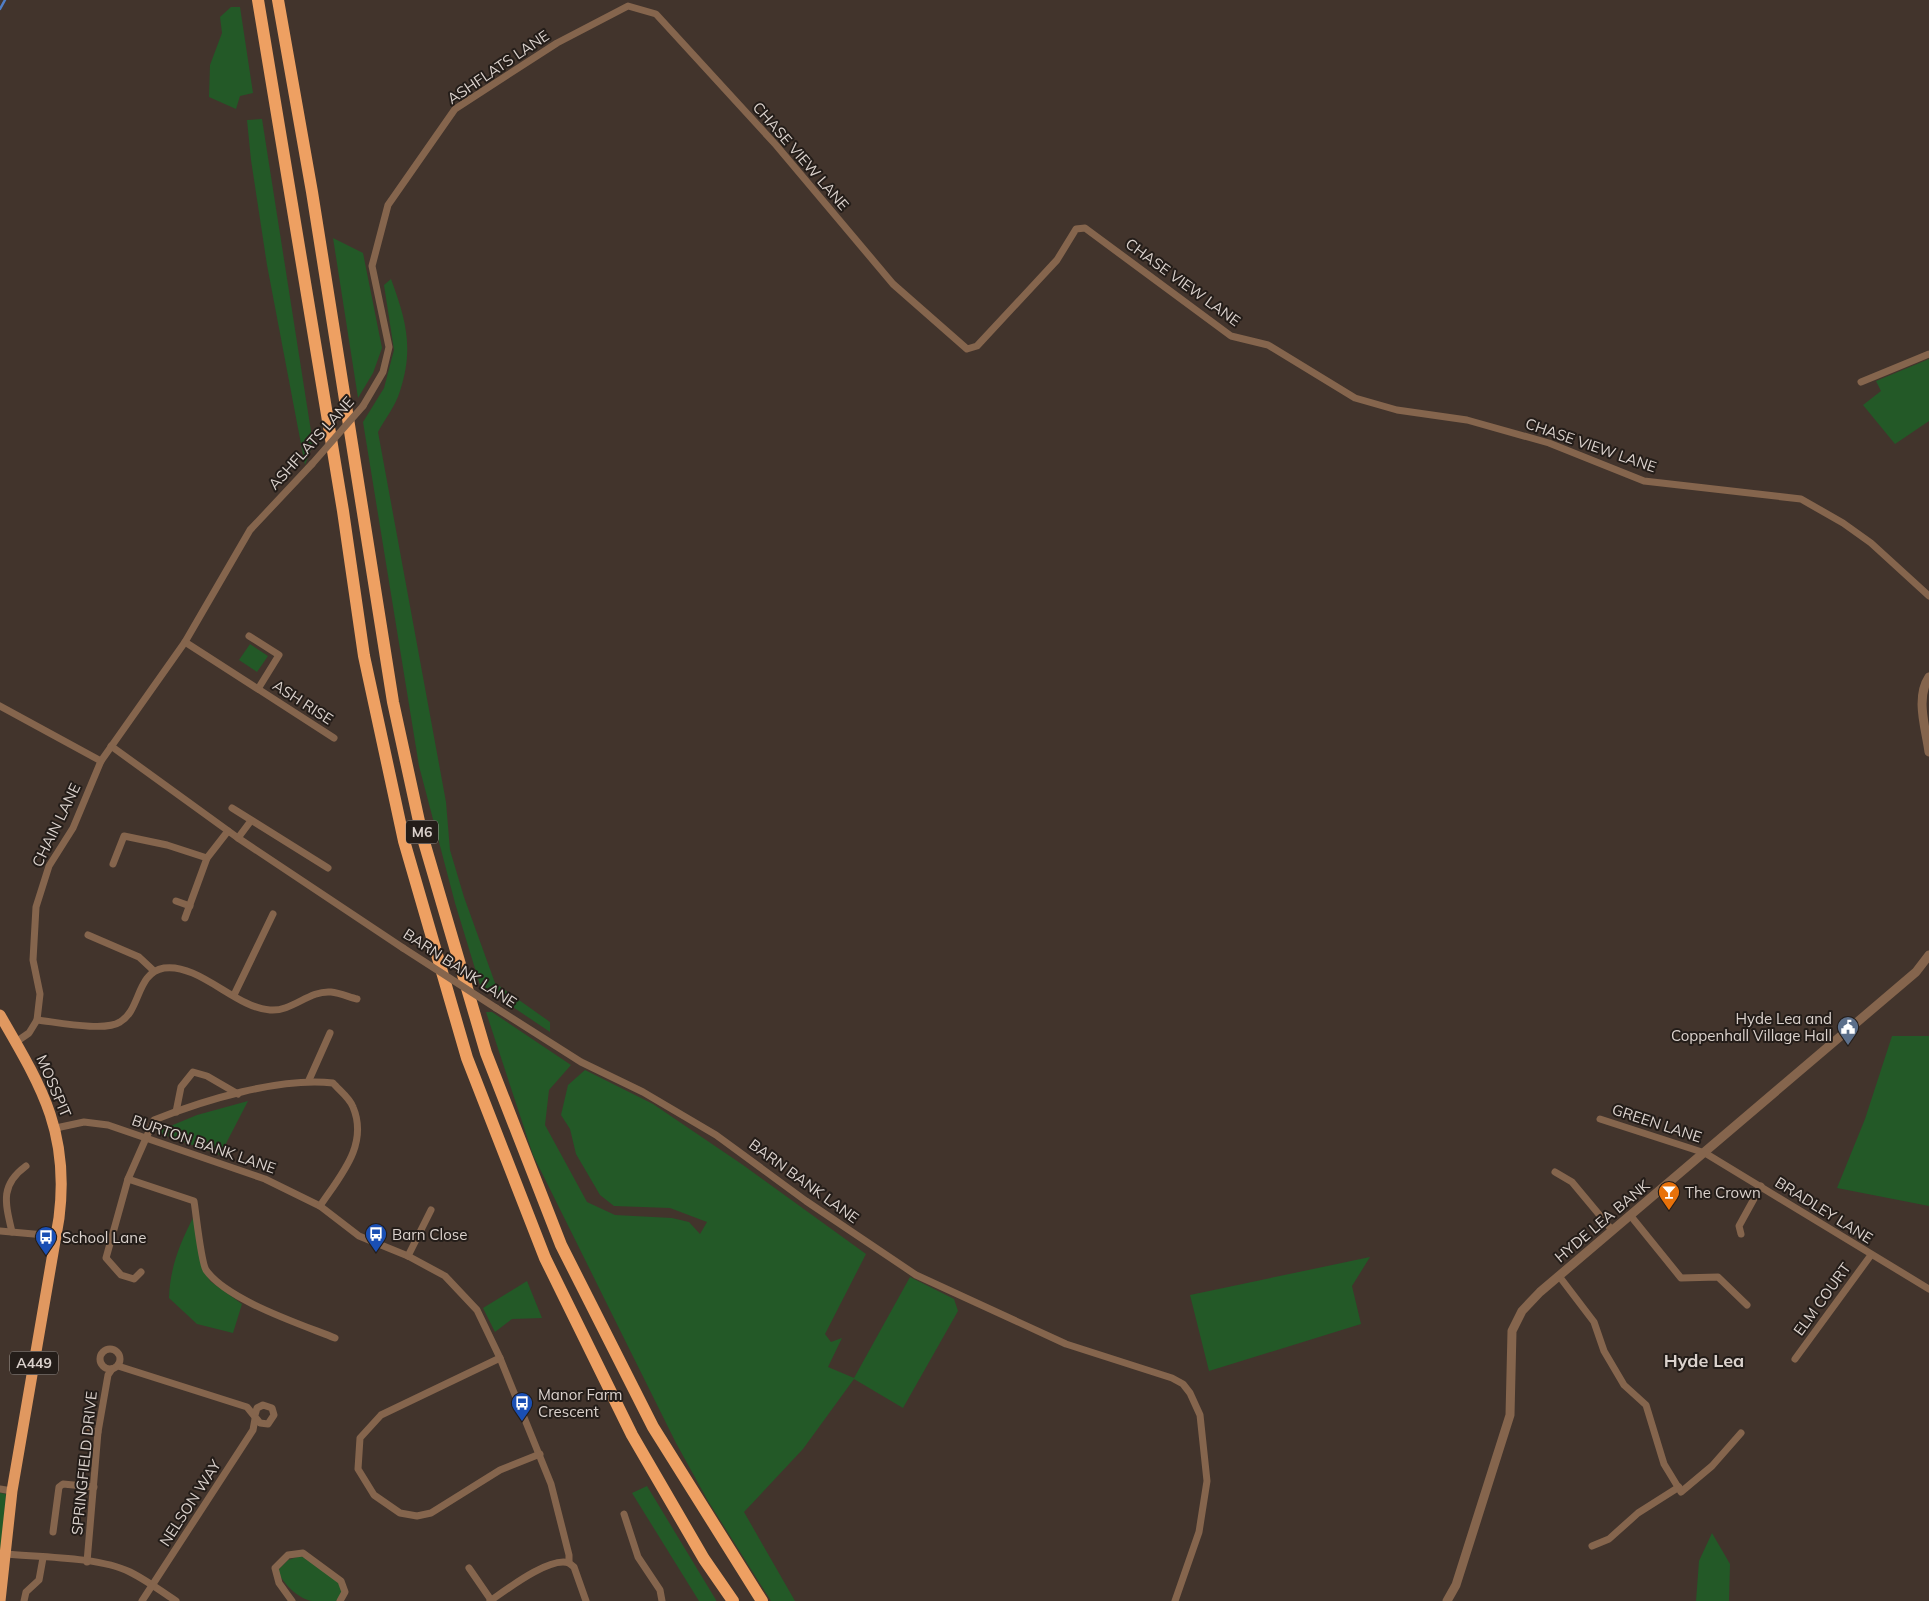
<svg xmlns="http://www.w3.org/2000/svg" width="1929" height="1601" font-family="Mulish,sans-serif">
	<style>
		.green { fill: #235927 }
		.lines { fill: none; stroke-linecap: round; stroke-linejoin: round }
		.stream { stroke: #507ec6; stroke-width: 2.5 }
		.minor { stroke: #85654d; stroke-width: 7 }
		.tertiary { stroke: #85654d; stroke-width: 9 }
		.trunk { stroke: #e09860; stroke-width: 11 }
		.motorway { stroke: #eea062; stroke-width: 12 }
		.minor-bridge { stroke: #85654d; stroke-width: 7 }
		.labels { text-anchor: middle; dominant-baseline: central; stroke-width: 4; stroke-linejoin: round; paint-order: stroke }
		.shield { fill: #241d19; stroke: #a49c97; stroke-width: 1 }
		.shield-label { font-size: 14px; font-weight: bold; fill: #dbd2cd }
		.street-label { font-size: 15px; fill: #dbd2cd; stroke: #241d19 }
		.poi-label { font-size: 15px; fill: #dbd2cd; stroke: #241d19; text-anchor: start }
		.quarter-label { font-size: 18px; font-weight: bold; fill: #dbd2cd; stroke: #241d19 }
	</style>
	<rect width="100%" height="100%" fill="#42342c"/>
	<!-- green -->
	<g class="green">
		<polygon points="231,7 240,7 253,93 240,96 236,109 209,97 210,65 222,33 220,17"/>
		<polygon points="262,119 313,444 305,465 267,265 251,160 247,120"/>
		<polygon points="333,238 363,253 382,348 373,373 358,398"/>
		<path d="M391 279C406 320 414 348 400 391 396 405 385 419 378 432L446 802 450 850 464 897 495 983 550 1022V1032L480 985 455 903 419 766 363 422 384 388 394 350 384 285Z"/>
		<polygon points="1929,359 1929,421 1895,444 1863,405 1881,391 1876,381"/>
		<polygon points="250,644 268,656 257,672 239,660"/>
		<polygon points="486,1012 492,1012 571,1065 549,1090 545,1125 587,1202 615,1215 672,1218 689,1222 700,1234 707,1222 670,1208 614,1206 600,1195 576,1154 570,1129 561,1115 568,1085 585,1070 653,1104 743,1165 866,1254 825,1334 831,1342 842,1338 828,1367 854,1378 910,1277 954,1299 958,1311 903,1408 854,1379 803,1449 744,1512 795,1601 771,1601 708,1501 676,1443 533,1155"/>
		<polygon points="1892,1036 1929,1036 1929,1206 1837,1188 1865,1119"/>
		<polygon points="248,1101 220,1155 156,1132 197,1115"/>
		<path d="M194 1216 205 1269 210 1281 242 1304 233 1333 197 1324 169 1298C170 1267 180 1243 194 1216Z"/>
		<polygon points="1370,1257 1352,1286 1361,1324 1209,1371 1190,1295"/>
		<polygon points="527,1281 542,1318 512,1319 495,1332 483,1308"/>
		<polygon points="647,1486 716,1600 716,1601 699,1601 632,1493"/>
		<polygon points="0,1493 6,1494 0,1563"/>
		<polygon points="1712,1533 1730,1564 1729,1601 1696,1601 1699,1561"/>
		<path d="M301 1556 341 1581 342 1593 336 1601C329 1601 320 1601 312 1601 298 1599 281 1582 278 1570L288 1560Z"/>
	</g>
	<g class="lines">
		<!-- stream -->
		<polyline class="stream" points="0,9 5,0"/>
		<!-- minor -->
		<g class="minor">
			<polyline points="1861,382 1929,354"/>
			<polyline points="363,406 383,372 389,347 372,266 388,205 455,109 557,43 628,6 656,14 776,145 893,284 967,349 977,346 1057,260 1076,229 1085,228 1231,336 1268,345 1355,398 1397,410 1467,420 1549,443 1644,481 1801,499 1843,523 1871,543 1929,596"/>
			<polyline points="249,636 279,655 258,689"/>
			<polyline points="185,642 334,738"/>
			<polyline points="0,706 101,761"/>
			<polyline points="111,746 238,838 403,948"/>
			<polyline points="232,808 328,868"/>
			<polyline points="238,838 250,822"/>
			<polyline points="113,864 124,836 167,845 207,858"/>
			<polyline points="176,901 190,906"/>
			<polyline points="185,918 207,858 228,831"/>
			<polyline points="88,935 139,957 154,971"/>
			<polyline points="234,995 273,914"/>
			<polyline points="496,1008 581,1062 643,1092 716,1135 806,1201 916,1275 1066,1344 1172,1378 1183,1384 1190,1393 1200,1415 1207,1481 1199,1532 1175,1601"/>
			<path d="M37 1020C56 1022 105 1032 120 1022 141 1010 136 973 164 968 199 963 236 1008 270 1010 292 1012 309 990 331 992 340 993 349 997 357 999"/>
			<polyline points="16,1042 29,1033 37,1020 40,994 33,960 36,907 49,866 73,828 101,761 185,642 250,530 312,464"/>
			<polyline points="309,1080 330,1033"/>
			<polyline points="176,1112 181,1087 193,1072 207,1076 238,1094"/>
			<polyline points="1600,1119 1705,1153 1929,1289"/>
			<polyline points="56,1128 84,1122 108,1125 265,1179 320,1206 359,1236 408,1256 445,1276 477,1310 500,1358 551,1484 569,1555 569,1563 574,1567 586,1601"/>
			<polyline points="1555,1172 1572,1182 1612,1230"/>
			<path d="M128 1179 194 1201C196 1213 201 1262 206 1270 227 1300 300 1324 335 1338"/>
			<polyline points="1630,1215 1681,1278 1718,1277 1747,1305"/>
			<polyline points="0,1231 56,1236"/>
			<path d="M12 1232C5 1202 0 1185 26 1166"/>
			<polyline points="1741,1234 1739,1226 1761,1186"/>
			<polyline points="408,1256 431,1210"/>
			<path d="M141 1272 134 1279 121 1275 106 1258 128 1179 154 1120C204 1100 280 1077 333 1083 339 1090 350 1098 353 1107 369 1145 340 1176 320 1206"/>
			<polyline points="1559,1276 1594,1322 1604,1351 1624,1385 1646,1405 1664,1464 1681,1492 1712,1466 1741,1433"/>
			<circle cx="110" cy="1359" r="10"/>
			<polyline points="500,1358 381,1415 360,1438 358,1469 374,1495 400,1513 417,1516 431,1513 500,1470 540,1454"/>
			<polyline points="1795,1359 1871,1255"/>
			<polyline points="118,1366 247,1407 260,1423 268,1424 274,1415 272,1408 263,1405 257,1408 255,1415"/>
			<polyline points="90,1431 98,1432"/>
			<polyline points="0,1489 12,1491"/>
			<polyline points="624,1514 638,1557 660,1590 662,1601"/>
			<polyline points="53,1532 59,1487 63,1484 94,1487"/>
			<polyline points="1592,1546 1609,1539 1638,1513 1679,1487"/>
			<path d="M5 1554C40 1557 100 1557 130 1572 146 1580 161 1591 176 1601"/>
			<polyline points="87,1562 98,1432 108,1375 112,1369"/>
			<polyline points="469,1568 491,1600"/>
			<polyline points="24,1601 26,1592 39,1580 43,1558"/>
			<polyline points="142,1601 253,1430 255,1419"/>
			<polyline points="292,1601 279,1583 275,1568 288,1555 303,1553 341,1581 345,1592 340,1601"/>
			<path d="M490 1601C506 1590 550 1556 569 1563"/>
		</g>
		<!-- tertiary -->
		<g class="tertiary">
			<path d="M1929 677C1915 698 1926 729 1929 752"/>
			<polyline points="1447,1601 1456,1585 1510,1415 1512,1331 1522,1311 1540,1292 1916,972 1929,955"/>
		</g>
		<!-- trunk -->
		<path class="trunk" d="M0 1015C41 1086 70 1132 59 1218L12 1491 0 1601"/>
		<!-- motorway -->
		<g class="motorway">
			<polyline points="258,0 343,511 364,656 404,841 467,1058 545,1258 632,1435 704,1559 733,1601"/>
			<polyline points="278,0 312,192 393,702 422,835 486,1053 561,1245 653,1427 762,1601"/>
		</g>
		<!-- minor-bridge -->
		<g class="minor-bridge">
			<polyline points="312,464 363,406"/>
			<polyline points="403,948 496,1008"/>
		</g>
	</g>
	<!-- icons -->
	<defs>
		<g id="civic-pin" transform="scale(1.125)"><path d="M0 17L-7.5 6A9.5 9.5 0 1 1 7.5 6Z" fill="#5c6f8a" stroke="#241d19"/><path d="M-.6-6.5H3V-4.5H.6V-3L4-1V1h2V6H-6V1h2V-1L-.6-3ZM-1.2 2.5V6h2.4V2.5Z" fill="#fff"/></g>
		<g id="bar-pin" transform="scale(1.125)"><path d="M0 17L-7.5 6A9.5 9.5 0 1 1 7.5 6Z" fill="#e8710a" stroke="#241d19"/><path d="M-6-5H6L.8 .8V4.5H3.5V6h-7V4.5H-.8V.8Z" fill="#fff"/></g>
		<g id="bus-pin" transform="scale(1.125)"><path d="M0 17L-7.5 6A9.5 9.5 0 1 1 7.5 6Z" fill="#1a4fb4" stroke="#241d19"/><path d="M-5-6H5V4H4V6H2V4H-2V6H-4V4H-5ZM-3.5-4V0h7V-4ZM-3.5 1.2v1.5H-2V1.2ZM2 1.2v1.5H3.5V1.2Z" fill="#fff"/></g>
	</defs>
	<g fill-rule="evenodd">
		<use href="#civic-pin" x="1848" y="1027"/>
		<use href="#bar-pin" x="1669" y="1192"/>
		<use href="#bus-pin" x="376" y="1234"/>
		<use href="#bus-pin" x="46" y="1237"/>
		<use href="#bus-pin" x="522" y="1403"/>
	</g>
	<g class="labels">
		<!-- shield labels -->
		<g class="shield">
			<rect x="406" y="820.5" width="32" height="23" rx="4"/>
			<rect x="10" y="1351.5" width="48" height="23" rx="4"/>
		</g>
		<g class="shield-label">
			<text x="422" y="832">M6</text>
			<text x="34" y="1363">A449</text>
		</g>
		<!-- street labels -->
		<g class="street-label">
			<text transform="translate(498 67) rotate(-34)">ASHFLATS LANE</text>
			<text transform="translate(801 156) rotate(49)">CHASE VIEW LANE</text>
			<text transform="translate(1183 282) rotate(36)">CHASE VIEW LANE</text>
			<text transform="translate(311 443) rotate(-48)">ASHFLATS LANE</text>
			<text transform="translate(1591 445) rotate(19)">CHASE VIEW LANE</text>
			<text transform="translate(303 702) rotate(33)">ASH RISE</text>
			<text transform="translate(56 825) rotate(-64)">CHAIN LANE</text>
			<text transform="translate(460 968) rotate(33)">BARN BANK LANE</text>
			<text transform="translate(54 1086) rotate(67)">MOSSPIT</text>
			<text transform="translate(1657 1123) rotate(18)">GREEN LANE</text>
			<text transform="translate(204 1144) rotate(19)">BURTON BANK LANE</text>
			<text transform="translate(804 1181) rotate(36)">BARN BANK LANE</text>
			<text transform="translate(1824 1210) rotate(32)">BRADLEY LANE</text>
			<text transform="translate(1602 1221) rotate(-40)">HYDE LEA BANK</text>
			<text transform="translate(1822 1299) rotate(-54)">ELM COURT</text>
			<text transform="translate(84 1463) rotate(-84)">SPRINGFIELD DRIVE</text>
			<text transform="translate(190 1503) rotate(-57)">NELSON WAY</text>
		</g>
		<!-- poi labels -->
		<g class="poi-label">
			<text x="1832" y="1018" text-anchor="end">Hyde Lea and<tspan x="1832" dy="17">Coppenhall Village Hall</tspan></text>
			<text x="1685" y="1192">The Crown</text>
			<text x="392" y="1234">Barn Close</text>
			<text x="62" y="1237">School Lane</text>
			<text x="538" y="1394">Manor Farm<tspan x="538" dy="17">Crescent</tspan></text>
		</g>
		<!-- quarter labels -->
		<g class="quarter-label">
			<text x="1704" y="1360">Hyde Lea</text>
		</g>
	</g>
</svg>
